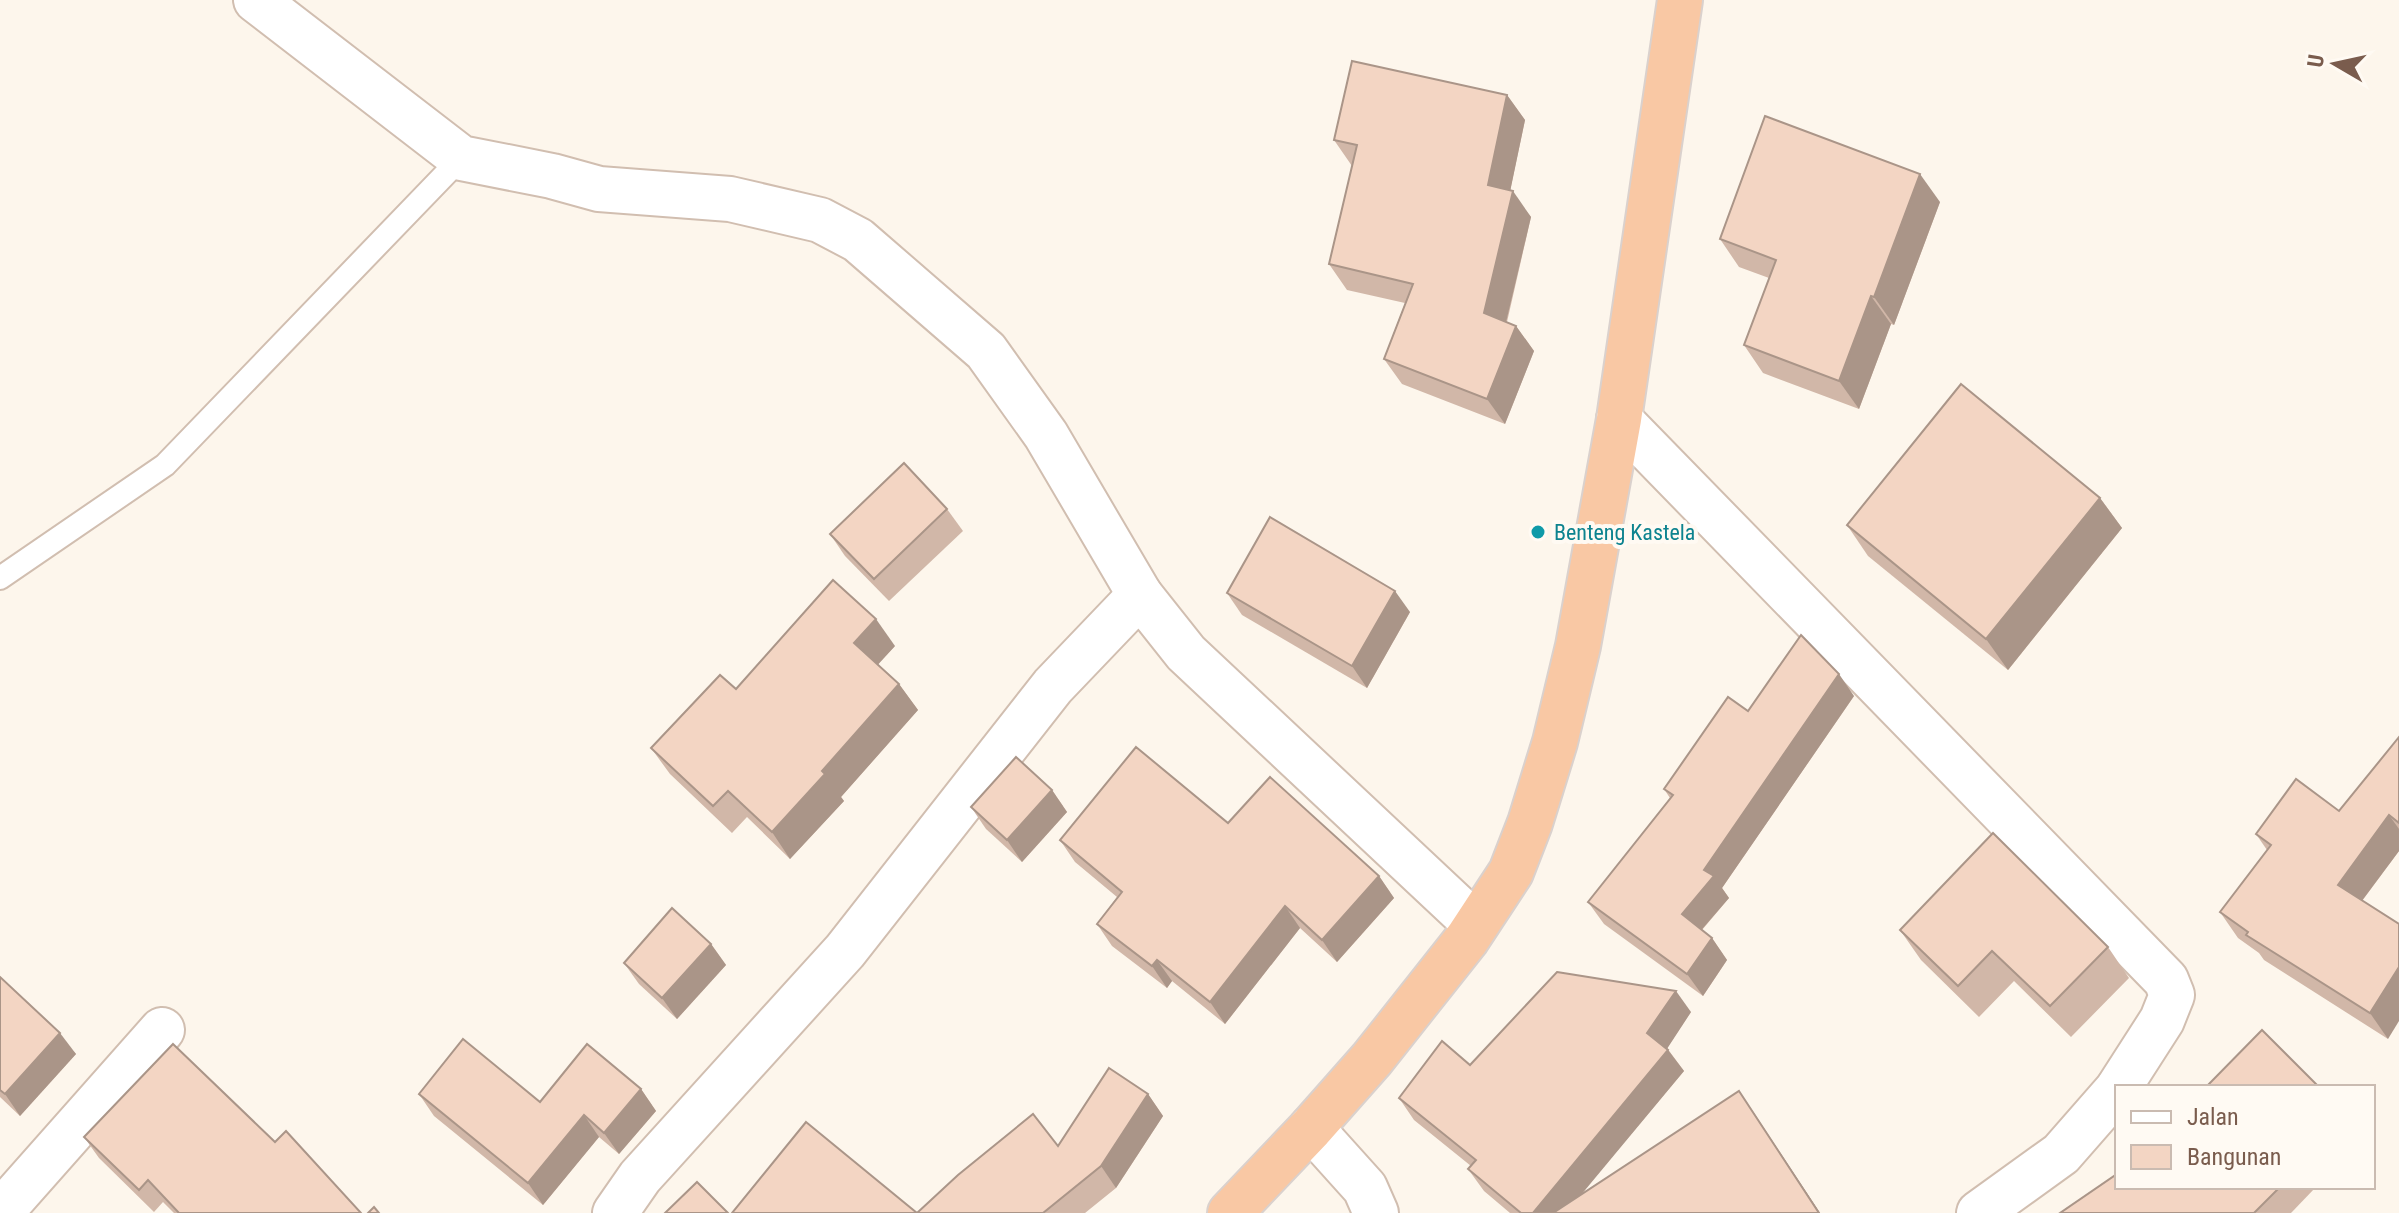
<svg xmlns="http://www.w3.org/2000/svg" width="2399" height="1213" font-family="'Roboto Condensed',sans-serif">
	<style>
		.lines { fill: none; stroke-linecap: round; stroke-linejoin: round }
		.service-casing { stroke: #d1beb0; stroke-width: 26 }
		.minor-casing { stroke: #d1beb0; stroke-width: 48 }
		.trunk-casing { stroke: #dad1cd; stroke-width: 48 }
		.service { stroke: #fff; stroke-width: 22 }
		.minor { stroke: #fff; stroke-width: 44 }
		.trunk { stroke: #f9c8a4; stroke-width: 44 }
		.wall { fill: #d1b7a8 }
		.shaded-wall { fill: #aa9588 }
		.building { fill: #f3d5c3; stroke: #aa9588; stroke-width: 2 }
		.culture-dot { fill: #0f9aa8; stroke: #fffaf3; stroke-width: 3 }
		.labels { text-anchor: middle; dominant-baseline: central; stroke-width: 8; stroke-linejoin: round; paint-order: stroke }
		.culture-label { font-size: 22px; fill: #0d838f; stroke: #fffaf3; text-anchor: start }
	</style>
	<rect width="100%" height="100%" fill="#fdf6ec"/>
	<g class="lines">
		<!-- service casing -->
		<g class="service-casing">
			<polyline id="service" points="0,578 165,465 461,158"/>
		</g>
		<!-- minor casing -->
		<g class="minor-casing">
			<g id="minor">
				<polyline points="256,0 461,158 552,176 599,189 730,199 820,220 858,240 986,351 1046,435 1140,595"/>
				<polyline points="1619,419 2166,980 2172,995 2162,1020 2119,1087"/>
				<polyline points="1311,1128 1365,1188 1376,1213"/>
				<polyline points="0,1213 162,1030"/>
				<polyline points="615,1213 640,1177 845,951 1053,686 1140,595 1186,653 1475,924"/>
				<polyline points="1979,1213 2061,1154 2117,1090"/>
			</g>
		</g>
		<!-- trunk casing -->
		<g class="trunk-casing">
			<polyline id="trunk" points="1230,1213 1311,1128 1372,1059 1467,939 1511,872 1530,823 1555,742 1578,646 1619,419 1680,0"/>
		</g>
		<!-- service -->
		<use href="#service" class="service"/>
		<!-- minor -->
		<use href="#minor" class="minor"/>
		<!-- trunk -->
		<use href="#trunk" class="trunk"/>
	</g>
	<!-- wall -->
	<g class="wall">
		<polygon points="1507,95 1525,120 1510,191 1531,217 1507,322 1516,326 1534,351 1505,424 1402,384 1384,359 1405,303 1347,290 1329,264 1352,166 1334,140"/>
		<polygon points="1940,202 1894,325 1891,324 1859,409 1763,373 1744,345 1769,278 1739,267 1720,239"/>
		<polygon points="2100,498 2122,528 2008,670 1868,556 1847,525"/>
		<polygon points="947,509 963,531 889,601 845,556 830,534"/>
		<polygon points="1227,593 1410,612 1367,688 1242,615"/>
		<polygon points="895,646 878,664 899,684 918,710 841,797 844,801 790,859 747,817 732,833 670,774 651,748 736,689"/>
		<polygon points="1854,696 1722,888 1729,898 1702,930 1712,938 1727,960 1703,996 1604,924 1588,902 1670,798 1664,789 1748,711"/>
		<polygon points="2399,737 2399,851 2362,901 2388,1039 2264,960 2259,953 2238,938 2220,912 2267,850 2256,834 2339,811"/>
		<polygon points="1052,790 1067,812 1022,862 986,829 971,807"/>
		<polygon points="1228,823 1379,876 1394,898 1337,962 1300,928 1225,1024 1172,981 1167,988 1112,946 1097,924 1117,897 1075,862 1060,840"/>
		<polygon points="1900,930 2108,947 2129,978 2071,1037 2014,981 1979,1017 1921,960"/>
		<polygon points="711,944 726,965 677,1019 639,984 624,963"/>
		<polygon points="0,977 76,1054 20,1116 0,1097"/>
		<polygon points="1691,1012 1667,1048 1684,1071 1581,1194 1739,1091 1820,1213 1510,1213 1484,1191 1468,1169 1471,1166 1414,1120 1399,1098 1470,1065"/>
		<polygon points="641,1089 656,1111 619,1154 599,1137 543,1205 434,1116 419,1094 540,1102"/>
		<polygon points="1148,1094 1163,1116 1116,1188 1085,1213 917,1213 1058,1146"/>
		<polygon points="84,1137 275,1142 361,1213 174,1213 163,1202 154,1212 99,1158"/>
		<polygon points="2117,1187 2316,1187 2291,1213 2060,1213"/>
	</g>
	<!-- shaded-wall -->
	<g class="shaded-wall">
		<polygon points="1507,95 1525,120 1506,211 1488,185"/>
		<polygon points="1920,174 1940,202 1894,325 1874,297"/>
		<polygon points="1513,191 1531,217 1502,339 1484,313"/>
		<polygon points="1871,296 1891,324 1859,409 1839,381"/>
		<polygon points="1516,326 1534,351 1505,424 1487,399"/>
		<polygon points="2100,498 2122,528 2008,670 1986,639"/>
		<polygon points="1395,591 1410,612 1367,688 1352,666"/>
		<polygon points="876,619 895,646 873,670 854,643"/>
		<polygon points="1839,674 1854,696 1722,888 1729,898 1697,935 1682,914 1704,870"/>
		<polygon points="899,684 918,710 841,797 844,801 790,859 772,832 822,771"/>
		<polygon points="1052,790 1067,812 1022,862 1007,840"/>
		<polygon points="2389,815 2399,829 2399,851 2355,910 2338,885"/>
		<polygon points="1379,876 1394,898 1337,962 1322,940"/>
		<polygon points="1285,906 1300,928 1225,1024 1210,1002"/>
		<polygon points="1712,938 1727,960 1703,996 1687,974"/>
		<polygon points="711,944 726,965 677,1019 662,998"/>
		<polygon points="1157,960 1172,981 1167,988 1152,966"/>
		<polygon points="2399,967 2399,1021 2388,1039 2370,1013"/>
		<polygon points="1676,991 1691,1012 1663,1055 1647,1033"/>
		<polygon points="60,1033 76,1054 20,1116 5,1094"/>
		<polygon points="1668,1050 1684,1071 1566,1213 1533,1213"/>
		<polygon points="641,1089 656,1111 619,1154 604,1133"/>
		<polygon points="1739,1091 1754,1113 1820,1213 1819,1213"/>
		<polygon points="1148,1094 1163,1116 1116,1188 1101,1166"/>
		<polygon points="584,1115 599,1137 543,1205 528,1183"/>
	</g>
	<!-- building -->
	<g class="building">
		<polygon points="1352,61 1507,95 1488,185 1513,191 1484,313 1516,326 1487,399 1384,359 1413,284 1329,264 1357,145 1334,140"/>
		<polygon points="1765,116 1920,174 1874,297 1871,296 1839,381 1744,345 1776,260 1720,239"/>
		<polygon points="1961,384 2100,498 1986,639 1847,525"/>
		<polygon points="904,463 947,509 874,579 830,534"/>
		<polygon points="1270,517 1395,591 1352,666 1227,593"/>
		<polygon points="833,580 876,619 854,643 899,684 822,771 825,774 772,832 728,791 713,806 651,748 720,675 736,689"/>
		<polygon points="1801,635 1839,674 1704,870 1714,876 1682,914 1712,938 1687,974 1588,902 1673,795 1664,789 1728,697 1748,711"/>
		<polygon points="2399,737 2399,823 2389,815 2338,885 2399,924 2399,967 2370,1013 2246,935 2248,932 2220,912 2271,845 2256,834 2296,779 2339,811"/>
		<polygon points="1136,747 1228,823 1270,777 1379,876 1322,940 1285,906 1210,1002 1157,960 1152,966 1097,924 1122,892 1060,840"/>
		<polygon points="1016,757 1052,790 1007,840 971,807"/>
		<polygon points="1993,833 2108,947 2050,1006 1992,951 1958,986 1900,930"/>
		<polygon points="672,908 711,944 662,998 624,963"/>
		<polygon points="1557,972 1676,991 1647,1033 1668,1050 1533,1213 1521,1213 1468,1169 1476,1160 1399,1098 1442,1041 1470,1065"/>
		<polygon points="0,977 60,1033 5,1094 0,1090"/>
		<polygon points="2262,1030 2319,1087 2206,1087"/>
		<polygon points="463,1039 540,1102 587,1044 641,1089 604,1133 584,1115 528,1183 419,1094"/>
		<polygon points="173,1044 275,1142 286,1131 361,1213 179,1213 148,1180 139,1190 84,1137"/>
		<polygon points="1109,1068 1148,1094 1101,1166 1043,1213 917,1213 958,1175 1033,1114 1058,1146"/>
		<polygon points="1739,1091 1819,1213 1553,1213"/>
		<polygon points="806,1122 917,1213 732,1213"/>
		<polygon points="2117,1174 2117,1187 2280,1187 2254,1213 2060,1213"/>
		<polygon points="697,1182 728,1213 665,1213"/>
		<polygon points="374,1207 379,1213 368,1213"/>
	</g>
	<!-- markers -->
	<circle class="culture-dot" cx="1538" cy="532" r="8"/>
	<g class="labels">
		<!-- culture labels -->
		<g class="culture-label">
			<text x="1554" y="532">Benteng Kastela</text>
		</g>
	</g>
	<!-- legend -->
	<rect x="2115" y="1085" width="260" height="104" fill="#fffaf3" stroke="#cabbb1" stroke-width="2"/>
	<rect x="2131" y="1111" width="40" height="12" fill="#ffffff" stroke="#cabbb1" stroke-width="2"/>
	<text x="2187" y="1125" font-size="24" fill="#7a5c4d">Jalan</text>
	<rect x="2131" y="1145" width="40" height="24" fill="#f3d5c3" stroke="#cabbb1" stroke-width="2"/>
	<text x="2187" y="1165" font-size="24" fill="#7a5c4d">Bangunan</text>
	<!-- north arrow -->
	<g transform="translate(2335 64) rotate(279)" stroke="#fffaf3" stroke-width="6" paint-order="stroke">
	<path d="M0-6L14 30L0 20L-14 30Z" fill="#7a5c4d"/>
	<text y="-12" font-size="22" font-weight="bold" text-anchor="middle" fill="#7a5c4d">U</text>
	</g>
</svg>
